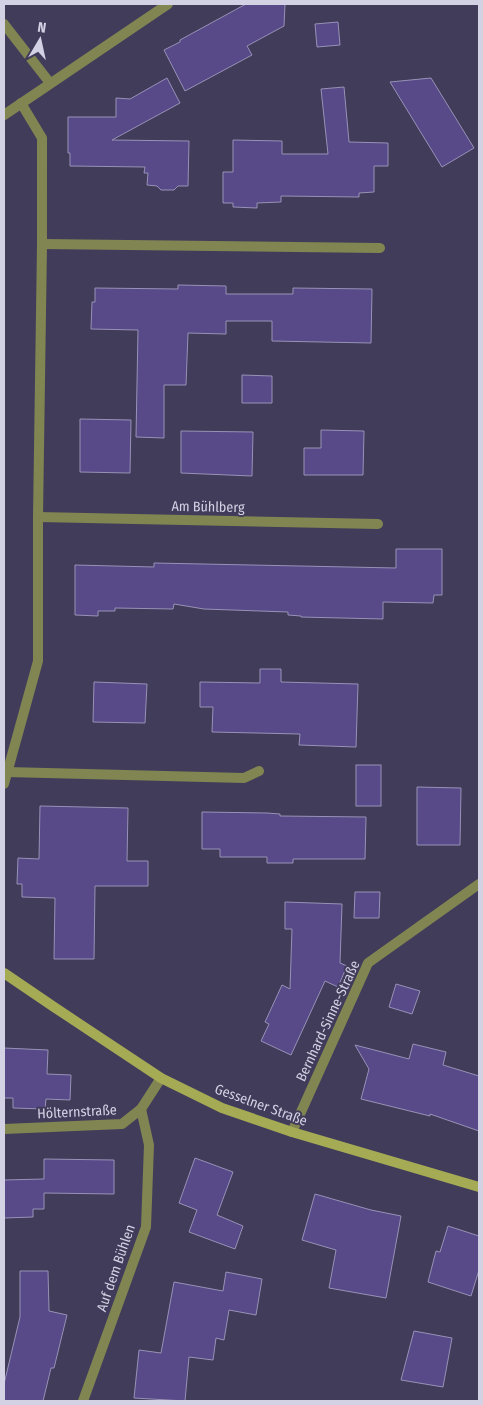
<svg xmlns="http://www.w3.org/2000/svg" width="483" height="1405" font-family="'Fira Sans Condensed',sans-serif">
	<style>
		.building { fill: #584989; stroke: #9892b6 }
		.lines { fill: none; stroke-linecap: round; stroke-linejoin: round }
		.street { stroke: #818551; stroke-width: 10 }
		.secondary { stroke: #a4ab54; stroke-width: 10 }
		.labels { text-anchor: middle; dominant-baseline: central; stroke-width: 4; stroke-linejoin: round; paint-order: stroke }
		.street-label { font-size: 14px; fill: #d3d1e4; stroke: #423c5b }
	</style>
	<rect width="100%" height="100%" fill="#423c5b"/>
	<!-- building -->
	<g class="building">
		<polygon points="246,4 285,4 284,26 247,46 252,55 185,91 164,50 180,42 180,40"/>
		<polygon points="338,22 340,45 317,47 315,24"/>
		<polygon points="167,78 180,103 112,140 189,141 188,186 178,186 174,190 161,190 157,186 147,185 148,173 144,173 145,167 70,166 70,153 68,153 68,117 116,117 116,98 130,99"/>
		<polygon points="431,78 474,148 442,167 390,82"/>
		<polygon points="344,87 349,142 388,143 388,166 374,166 374,192 359,193 359,197 281,196 281,202 257,203 257,208 233,207 233,203 223,203 223,172 233,172 233,140 282,141 282,154 328,154 321,89"/>
		<polygon points="178,285 226,286 226,294 293,294 293,288 372,289 371,343 272,341 272,321 226,321 226,334 188,333 186,385 164,385 164,438 136,437 138,330 91,329 92,302 95,302 95,288 178,289"/>
		<polygon points="242,375 272,376 272,403 242,403"/>
		<polygon points="80,419 131,420 130,473 80,472"/>
		<polygon points="321,430 364,431 363,475 304,475 304,448 321,448"/>
		<polygon points="181,431 253,432 252,476 181,473"/>
		<polygon points="396,549 442,549 442,595 434,595 433,603 383,602 383,619 301,617 301,616 288,615 288,612 204,609 174,604 173,609 115,608 115,611 98,611 98,616 75,615 75,565 154,567 154,563 396,568"/>
		<polygon points="260,669 281,669 281,682 358,684 356,747 299,745 300,734 212,732 213,707 200,707 200,682 260,683"/>
		<polygon points="94,682 147,684 145,723 93,722"/>
		<rect x="356" y="765" width="25" height="41"/>
		<polygon points="417,787 461,788 460,845 417,845"/>
		<polygon points="40,806 128,808 127,861 148,861 148,886 95,886 94,959 54,959 55,898 22,897 22,884 17,884 18,858 39,859"/>
		<polygon points="202,812 267,813 280,814 280,816 366,817 365,859 293,859 293,863 267,863 267,857 220,857 220,849 202,849"/>
		<polygon points="355,892 380,892 379,918 354,918"/>
		<polygon points="285,902 342,904 340,963 347,966 338,987 325,981 291,1055 261,1041 269,1024 265,1022 282,985 290,989 292,929 285,929"/>
		<polygon points="396,984 420,991 412,1014 389,1007"/>
		<polygon points="413,1044 446,1052 443,1065 479,1076 479,1131 430,1114 430,1116 361,1099 369,1069 355,1045 409,1059"/>
		<polygon points="4,1048 48,1050 47,1074 71,1075 70,1100 46,1099 45,1109 13,1108 13,1098 4,1098"/>
		<polygon points="195,1158 233,1172 217,1215 243,1226 235,1249 189,1232 197,1210 179,1203"/>
		<polygon points="44,1159 114,1160 114,1194 44,1193 44,1209 33,1209 33,1217 4,1218 4,1180 44,1179"/>
		<polygon points="315,1194 371,1210 401,1216 386,1298 329,1288 336,1250 302,1240"/>
		<polygon points="448,1226 479,1236 479,1270 471,1296 428,1282 436,1251 440,1252"/>
		<polygon points="20,1271 48,1271 49,1311 67,1315 54,1368 51,1368 43,1401 4,1401 4,1384 20,1317"/>
		<polygon points="226,1272 262,1279 256,1315 229,1310 224,1340 216,1338 213,1360 189,1357 185,1401 134,1398 139,1350 161,1353 174,1282 223,1291"/>
		<polygon points="414,1331 452,1338 443,1387 401,1380"/>
	</g>
	<g class="lines">
		<!-- street -->
		<g class="street">
			<polyline points="4,24 50,83"/>
			<polyline points="4,115 168,4"/>
			<polyline points="42,244 380,248"/>
			<polyline points="38,517 378,524"/>
			<polyline points="7,772 244,778 259,771"/>
			<polyline points="4,784 38,661 38,517 42,244 42,138 21,103"/>
			<polyline points="4,1129 122,1124 141,1109 161,1078"/>
			<polyline points="292,1132 368,963 479,884"/>
			<polyline points="83,1401 146,1227 149,1145 141,1109"/>
		</g>
		<!-- secondary -->
		<polyline class="secondary" points="4,973 54,1007 161,1078 222,1108 292,1132 479,1187"/>
	</g>
	<g class="labels">
		<!-- street labels -->
		<g class="street-label">
			<text transform="translate(208 507) rotate(1)">Am Bühlberg</text>
			<text transform="translate(328 1021) rotate(-65)">Bernhard-Sinne-Straße</text>
			<text transform="translate(261 1105) rotate(20)">Gesselner Straße</text>
			<text transform="translate(77 1112) rotate(-3)">Hölternstraße</text>
			<text transform="translate(116 1268) rotate(-71)">Auf dem Bühlen</text>
		</g>
	</g>
	<!-- border -->
	<rect width="483" height="1405" fill="none" stroke="#d3d1e4" stroke-width="10"/>
	<!-- north arrow -->
	<g transform="translate(40 40) rotate(9)" stroke="#423c5b" stroke-width="4" paint-order="stroke">
	<path d="M0-4L9 19L0 12L-9 19Z" fill="#d3d1e4"/>
	<text y="-8" font-size="14" font-weight="bold" text-anchor="middle" fill="#d3d1e4">N</text>
	</g>
</svg>
